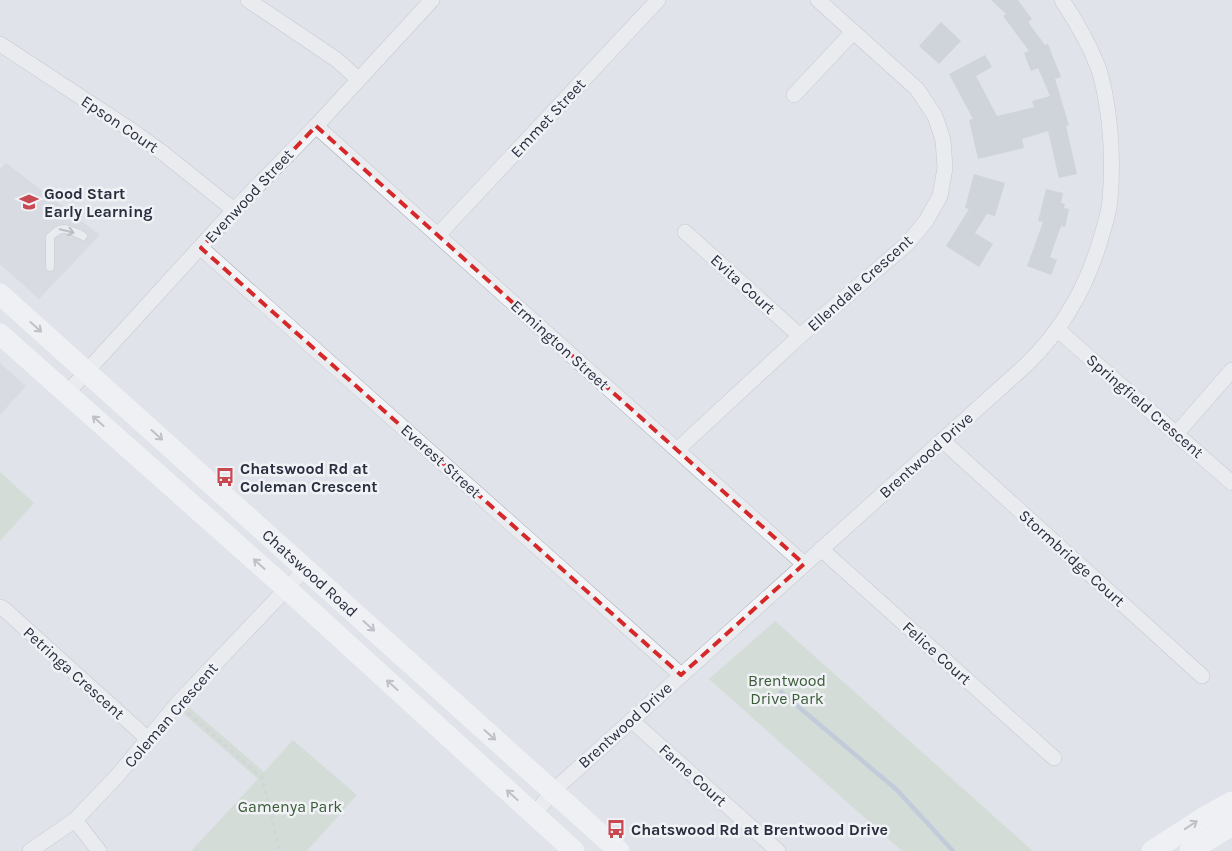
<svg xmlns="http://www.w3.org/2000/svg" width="1232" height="851" font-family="Karla,sans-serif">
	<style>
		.built { fill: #ced2da }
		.green { fill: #c4d2c1 }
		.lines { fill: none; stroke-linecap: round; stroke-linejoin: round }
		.stream { stroke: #9caec7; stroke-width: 4.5 }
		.building { fill: #babec8 }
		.lane-casing { stroke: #a5a9b3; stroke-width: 9 }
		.street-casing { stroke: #a5a9b3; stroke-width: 16 }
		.path { stroke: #bec1c7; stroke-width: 2.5; stroke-dasharray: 4 4; stroke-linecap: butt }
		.lane { stroke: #f3f4f7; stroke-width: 8 }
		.street { stroke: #f3f4f7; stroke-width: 15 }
		.secondary { stroke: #fff; stroke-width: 21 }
		.oneway { stroke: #8e929b }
		.oneway2 { stroke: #94979f }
		.marked { fill: none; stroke: #d62828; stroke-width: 4; stroke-dasharray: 10 6; stroke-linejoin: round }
		.labels { text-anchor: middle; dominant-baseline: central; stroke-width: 5; stroke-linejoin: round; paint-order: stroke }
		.street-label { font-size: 16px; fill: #292f3f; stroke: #f0f2f6 }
		.poi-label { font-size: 16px; font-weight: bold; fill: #292f3f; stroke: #f0f2f6; text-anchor: start }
		.park-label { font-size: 16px; fill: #3b5b37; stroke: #f0f2f6 }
	</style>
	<rect width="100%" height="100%" fill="#e0e3e9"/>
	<!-- built -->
	<g class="built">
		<polygon points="6,163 100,235 39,299 0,264 0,169"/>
		<polygon points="0,363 26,386 0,415"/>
	</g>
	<!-- green -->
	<g class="green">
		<polygon points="0,472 34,503 0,541"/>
		<polygon points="775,621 1033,851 902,851 709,679"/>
		<polygon points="189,707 264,772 293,740 357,795 307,851 191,851 258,779 183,713"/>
	</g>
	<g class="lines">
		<!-- stream -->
		<polyline class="stream" points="781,692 897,790 953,851"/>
	</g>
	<!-- building -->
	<g class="building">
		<polygon points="991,0 1018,0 1032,19 1028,22 1045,45 1048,44 1061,77 1055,79 1069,125 1066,126 1077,174 1059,178 1048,131 1022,139 1024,148 978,159 969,120 973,119 949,74 985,55 992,67 976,76 997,116 1034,107 1032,101 1050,96 1038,68 1031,71 1024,53 1029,51 1003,16 1006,14"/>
		<polygon points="941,22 961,41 939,64 919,46"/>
		<polygon points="974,174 1005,183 995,216 987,214 975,233 993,244 979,267 946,246 969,209 965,208"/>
		<polygon points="1046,189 1063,193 1061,203 1065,204 1064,208 1069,209 1065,227 1061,226 1050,257 1057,260 1051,275 1027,266 1043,222 1038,221"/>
	</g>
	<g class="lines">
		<!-- lane casing -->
		<g class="lane-casing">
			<path id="lane" d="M50 267V237C62 224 68 229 83 236"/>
		</g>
		<!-- street casing -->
		<g class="street-casing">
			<g id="street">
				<polyline points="248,0 337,60 358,79"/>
				<polyline points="0,44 134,132 163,153 234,210"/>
				<polyline points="794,95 853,32"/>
				<polyline points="316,126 804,564"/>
				<polyline points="685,232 800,336"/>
				<polyline points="438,235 658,0"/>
				<polyline points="201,248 681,675"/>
				<polyline points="1058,330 1232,483"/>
				<polyline points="67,393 234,210 316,126 432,0"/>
				<polyline points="1177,433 1232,370"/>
				<polyline points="943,441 1202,676"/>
				<polyline points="677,450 800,336 907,244 926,221 940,196 945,168 943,140 935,116 917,89 818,0"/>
				<polyline points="821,549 1054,758"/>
				<polyline points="0,607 4,609 148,739"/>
				<polyline points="631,720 778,851"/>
				<path d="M534 815 553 791 1027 364C1063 329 1086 288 1100 241 1104 228 1109 213 1110 200 1112 177 1112 154 1110 131 1108 111 1105 87 1098 67 1089 44 1076 21 1062 0"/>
				<polyline points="75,820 99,851"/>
				<polyline points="30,851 75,820 118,775 177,704 305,569"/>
			</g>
		</g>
		<!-- path -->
		<polyline class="path" points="188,713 262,777 280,851"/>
		<!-- lane -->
		<use href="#lane" class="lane"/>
		<!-- street -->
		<use href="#street" class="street"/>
		<!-- secondary -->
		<g class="secondary">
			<polyline points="0,294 619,851"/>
			<polyline points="0,334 287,589 574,851"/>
			<polyline points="1152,851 1203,818 1232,802"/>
			<polyline points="1190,851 1232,825"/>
		</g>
	</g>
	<!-- one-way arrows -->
	<defs><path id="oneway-shaft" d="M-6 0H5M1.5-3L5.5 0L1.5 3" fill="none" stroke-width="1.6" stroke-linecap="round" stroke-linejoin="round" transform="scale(1.25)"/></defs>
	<use class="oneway" href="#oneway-shaft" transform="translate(67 231) rotate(13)"/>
	<g class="oneway2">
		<use href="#oneway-shaft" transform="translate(36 327) rotate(42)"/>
		<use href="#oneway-shaft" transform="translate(98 421) rotate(-138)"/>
		<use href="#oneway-shaft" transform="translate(157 435) rotate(42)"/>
		<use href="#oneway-shaft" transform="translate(259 564) rotate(-138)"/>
		<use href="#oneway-shaft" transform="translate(369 626) rotate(42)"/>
		<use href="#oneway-shaft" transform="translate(392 685) rotate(-138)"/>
		<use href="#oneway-shaft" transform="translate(490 735) rotate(42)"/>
		<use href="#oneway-shaft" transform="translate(512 795) rotate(-138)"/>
		<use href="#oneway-shaft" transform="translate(1191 825) rotate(-33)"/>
	</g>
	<!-- marked area -->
	<path d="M0 0H1232V851H0ZM316 126 804 564 681 675 201 248Z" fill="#e0e3e9" fill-opacity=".55" fill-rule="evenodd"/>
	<path class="marked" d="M316 126 804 564 681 675 201 248Z"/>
	<!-- icons -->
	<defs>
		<g id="school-bare" transform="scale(1.5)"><path d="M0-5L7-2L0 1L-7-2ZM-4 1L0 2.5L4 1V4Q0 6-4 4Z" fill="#c94952" stroke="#f0f2f6" stroke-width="2.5" paint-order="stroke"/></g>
		<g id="bus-bare" transform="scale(1.5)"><path d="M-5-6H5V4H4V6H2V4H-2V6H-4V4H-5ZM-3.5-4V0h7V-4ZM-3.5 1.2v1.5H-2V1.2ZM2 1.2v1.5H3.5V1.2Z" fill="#c94952" stroke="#f0f2f6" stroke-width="2.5" paint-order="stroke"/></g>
	</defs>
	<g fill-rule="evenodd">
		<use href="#school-bare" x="29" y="202"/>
		<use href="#bus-bare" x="225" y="477"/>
		<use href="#bus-bare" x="616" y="829"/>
	</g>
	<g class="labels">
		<!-- street labels -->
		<g class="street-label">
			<text transform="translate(548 118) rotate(-47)">Emmet Street</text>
			<text transform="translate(120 124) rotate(34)">Epson Court</text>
			<text transform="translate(249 196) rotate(-47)">Evenwood Street</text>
			<text transform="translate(860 283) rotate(-42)">Ellendale Crescent</text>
			<text transform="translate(743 284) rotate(42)">Evita Court</text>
			<text transform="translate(560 345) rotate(42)">Ermington Street</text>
			<text transform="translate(1145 406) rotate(41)">Springfield Crescent</text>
			<text transform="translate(926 455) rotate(-42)">Brentwood Drive</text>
			<text transform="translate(441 461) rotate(42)">Everest Street</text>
			<text transform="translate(1072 558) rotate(42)">Stormbridge Court</text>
			<text transform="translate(310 573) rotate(42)">Chatswood Road</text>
			<text transform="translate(937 653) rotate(42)">Felice Court</text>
			<text transform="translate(74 673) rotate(42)">Petringa Crescent</text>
			<text transform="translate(171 715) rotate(-49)">Coleman Crescent</text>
			<text transform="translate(625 725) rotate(-42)">Brentwood Drive</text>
			<text transform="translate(693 775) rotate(42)">Farne Court</text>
		</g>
		<!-- poi labels -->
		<g class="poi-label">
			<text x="44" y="193">Good Start<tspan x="44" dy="18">Early Learning</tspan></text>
			<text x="240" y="468">Chatswood Rd at<tspan x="240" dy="18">Coleman Crescent</tspan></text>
			<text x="631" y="829">Chatswood Rd at Brentwood Drive</text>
		</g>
		<!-- park labels -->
		<g class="park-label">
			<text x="787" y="680">Brentwood<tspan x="787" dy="18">Drive Park</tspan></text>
			<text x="290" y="806">Gamenya Park</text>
		</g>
	</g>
</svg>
